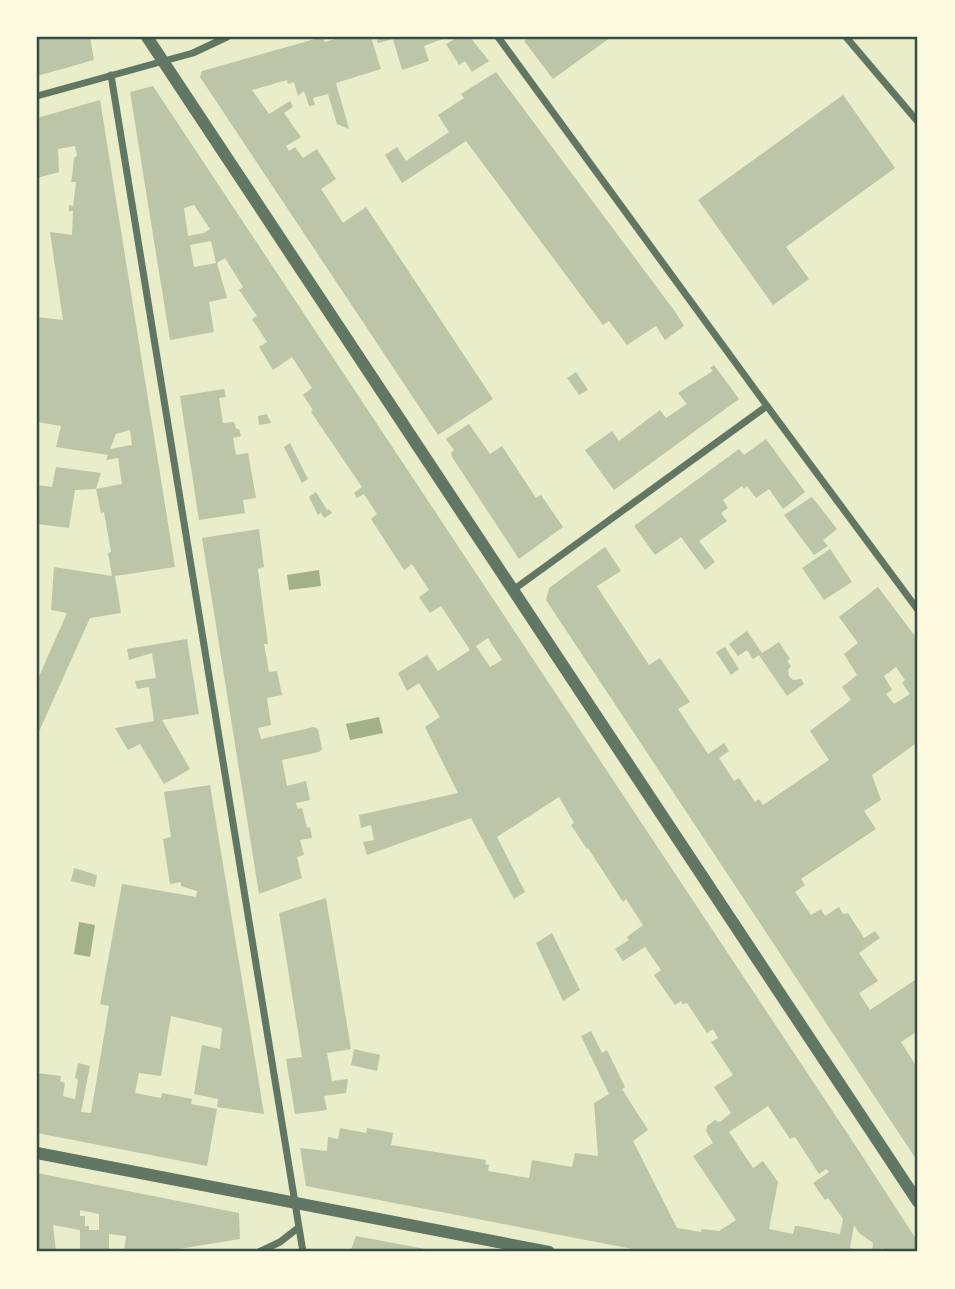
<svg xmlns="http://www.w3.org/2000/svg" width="955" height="1289" font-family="Ubuntu,sans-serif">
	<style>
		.water { fill: #a3b18a }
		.building { fill: #bcc5a7; fill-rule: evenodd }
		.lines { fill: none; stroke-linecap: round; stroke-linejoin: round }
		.minor { stroke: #617663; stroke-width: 7 }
		.tertiary { stroke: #617663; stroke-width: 12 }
		.neatline { fill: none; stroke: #344e41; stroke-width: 2.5 }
	</style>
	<rect width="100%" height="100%" fill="#e9edc9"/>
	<!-- water -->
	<g class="water">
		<polygon points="319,570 321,586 289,590 287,575"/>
		<polygon points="379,717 383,733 350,740 346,724"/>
		<polygon points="79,922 95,925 90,957 74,954"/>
	</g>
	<!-- building -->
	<g class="building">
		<polygon points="37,37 90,37 94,60 37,76"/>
		<polygon points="322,37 325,42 342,37 371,37 378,60 381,69 336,83 349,129 337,124 328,94 313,98 315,105 309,106 304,91 298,96 294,82 288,84 287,80 252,90 269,114 290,101 293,107 284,113 301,137 286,146 289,151 295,147 303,158 317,149 336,179 321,189 343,223 366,207 493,399 438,435 200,77 202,71"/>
		<polygon points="376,37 448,37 424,46 429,61 402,70 393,39 378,43"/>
		<polygon points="458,37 470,37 489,61 472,72 465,61 459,65 446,44"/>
		<polygon points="531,37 611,37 553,79 524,41"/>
		<polygon points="496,72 676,313 684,326 665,340 656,326 627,345 609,321 603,325 466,141 402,183 385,155 397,147 406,161 449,132 438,115 464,98 461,94"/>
		<path d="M153 86 857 1148 918 1242V1252H888L882 1248 879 1252H872L873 1243 859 1233 854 1225 850 1248 856 1250 855 1252H648L306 1186 300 1148 327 1151 328 1137 338 1139 340 1128 366 1133 367 1128 393 1133 391 1145 486 1160 485 1164 489 1165 488 1171 529 1178 532 1160 572 1167 575 1153 598 1156 594 1103 609 1094 581 1036 591 1031 602 1053 607 1050 625 1087 622 1089 648 1130 633 1141 677 1228 701 1232 702 1229 719 1231 736 1220 693 1156 713 1143 706 1131 707 1126 715 1120 720 1122 731 1113 714 1087 733 1075 711 1042 718 1038 713 1029 707 1033 687 1003 683 1004 681 1001 675 1005 654 975 661 970 645 947 623 961 615 949 629 940 627 937 643 925 626 899 623 902 588 848 587 849 571 825 574 823 559 797 497 837 525 892 514 899 471 818 367 855 363 842 374 840 371 825 361 828 359 815 458 793 425 727 440 717 419 683 407 691 398 673 427 655 438 671 470 650 441 606 430 613 419 597 429 590 412 564 404 570 371 519 377 514 364 494 357 498 354 493 362 487 313 415 311 411 313 410 303 395 312 388 292 357 273 370 259 347 267 342 252 319 257 316 239 290 243 287 225 258 217 263 227 298 209 302 214 332 170 340 130 92ZM194 205 210 229 204 233 188 236 184 208ZM211 241 216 263 194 267 190 245ZM488 638 502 660 490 667 476 646ZM768 1106 790 1139 795 1137 819 1174 826 1169 829 1172 813 1183 825 1200 828 1198 843 1219 840 1234 798 1226H795L793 1234 769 1229 778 1182 763 1161 753 1168 729 1132Z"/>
		<polygon points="843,95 895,168 786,247 809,279 773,305 698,200"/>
		<path d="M100 100 175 567 115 576 121 613 90 618 37 736V681L67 613 51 610 54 567 112 576 108 553 111 552 104 512 101 513 96 489 122 484 118 458 106 460 108 455 56 447 61 426 37 422V317L63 320 50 232 72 235 73 211H69V205L73 206 76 182H71L72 177 74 158 77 156 75 146 58 149 59 172 37 178V118ZM130 430 132 445 110 449 116 434Z"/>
		<polygon points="714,365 739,399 614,490 585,450 612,431 619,441 660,410 666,418 687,404 678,393 713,371 710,368"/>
		<polygon points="576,372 588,390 579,395 567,378"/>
		<polygon points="224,389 226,397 219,398 223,423 234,422 236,429 239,429 241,436 233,438 236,455 248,453 256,498 243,500 245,513 199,520 180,396"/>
		<polygon points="267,414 271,423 259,425 258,416"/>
		<polygon points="469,424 490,454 502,446 536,498 541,495 563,527 519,559 452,457 451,453 454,450 446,439"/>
		<polygon points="766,439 805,492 783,509 769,489 756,498 747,486 744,489 742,486 723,500 728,508 721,513 727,521 699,541 715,562 705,570 681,537 655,555 634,526 739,449 744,455"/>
		<polygon points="290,443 308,479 302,483 284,447"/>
		<polygon points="56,467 101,473 96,489 75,490 69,528 37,524 37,485 52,487"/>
		<polygon points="316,492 327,510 329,509 332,513 324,518 321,513 318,515 309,497"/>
		<polygon points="812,497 837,529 823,540 828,546 814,555 784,515"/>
		<polygon points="259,529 264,567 258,569 268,644 264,644 269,672 277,671 282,695 267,698 271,725 258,728 261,739 314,727 318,729 322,749 319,752 282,760 287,786 306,781 310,800 296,803 298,809 302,808 307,828 310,827 312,838 300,840 304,855 297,857 302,878 259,894 202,538"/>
		<path d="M605 547 621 571 597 586 605 599 649 665 660 658 690 702 678 709 708 754 724 743 729 751 719 758 734 781 739 778 755 802 759 799 763 805 829 760 810 731 851 700 842 687 857 675 844 654 858 643 839 617 878 587 918 640V742L872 775 881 800 864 811 876 829 801 879 805 885 795 892 811 915 821 909 825 916 839 907 843 914 848 913 864 938 875 931 880 938 859 953 878 981 859 993 870 1010 918 978V1031L901 1042 918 1069V1162L546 600 549 588ZM896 667 905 680 902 683 910 694 894 704 886 694 892 690 884 676Z"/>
		<polygon points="830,549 852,582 824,600 802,568"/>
		<polygon points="747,631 762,653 779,642 790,659 787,661 791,666 788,670 789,676 793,680 801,679 804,684 787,696 759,655 753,659 747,650 738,656 729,644"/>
		<polygon points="187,639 199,714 162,720 190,769 164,784 140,744 128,750 115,728 154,721 149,687 137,689 135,681 156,678 152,653 129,660 127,649"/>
		<polygon points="725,647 739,669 731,675 716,652"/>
		<polygon points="210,785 264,1114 217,1107 218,1099 194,1094 202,1045 220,1049 222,1028 171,1016 161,1076 139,1073 135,1093 161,1098 162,1093 192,1099 191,1104 217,1109 207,1166 37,1133 37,1073 61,1076 60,1081 65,1083 63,1096 75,1099 78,1080 75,1078 78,1063 90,1066 81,1112 91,1113 109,1006 100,1004 122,884 196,897 197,891 181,886 181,882 170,884 163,839 171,837 164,792"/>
		<polygon points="74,868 97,875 95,887 71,881"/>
		<polygon points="326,898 351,1049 327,1053 332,1081 348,1079 346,1093 324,1096 327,1110 295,1114 286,1059 302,1057 279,913"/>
		<polygon points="552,933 580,990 563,1001 536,943"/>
		<polygon points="354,1049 380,1055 377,1071 351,1065"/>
		<path d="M37 1173 239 1213 240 1239 160 1252H124L126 1236 109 1234V1252H80V1230L53 1225 56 1252H37ZM80 1210 99 1214V1230H89V1226H85V1216H80Z"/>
		<polygon points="356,1236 436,1251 435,1252 350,1252"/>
	</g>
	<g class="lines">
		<!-- minor -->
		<g class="minor">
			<polyline points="498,37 767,406 918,610"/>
			<polyline points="846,37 918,122"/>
			<polyline points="111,75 303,1252"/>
			<polyline points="37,96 193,53 227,37"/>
			<polyline points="513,590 767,406"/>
			<polyline points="259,1252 280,1242 298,1228"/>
		</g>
		<!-- tertiary -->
		<g class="tertiary">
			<polyline points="147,37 918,1202"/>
			<polyline points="37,1153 549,1252"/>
		</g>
	</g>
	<!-- border -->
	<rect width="955" height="1289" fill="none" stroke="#fefae0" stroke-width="77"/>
	<rect x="38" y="38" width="878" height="1212" class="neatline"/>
</svg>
